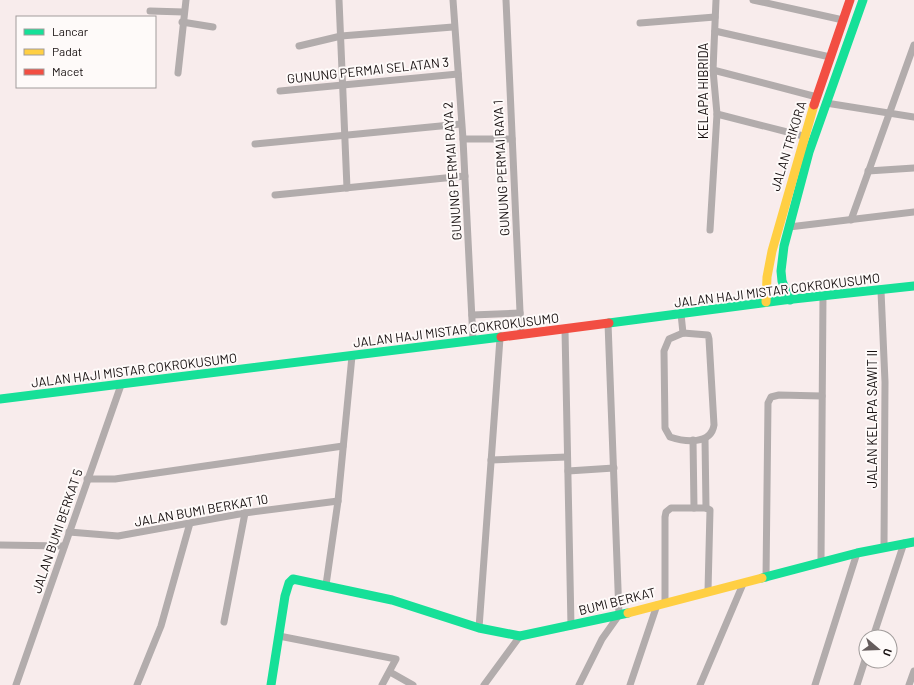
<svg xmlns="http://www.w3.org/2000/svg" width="914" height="685" font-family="Barlow,sans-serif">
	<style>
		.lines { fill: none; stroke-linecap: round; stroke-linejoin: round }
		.street { stroke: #b2acac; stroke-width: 7 }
		.fast { stroke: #16e098; stroke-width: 9 }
		.slow { stroke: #ffcf43; stroke-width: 9 }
		.jam { stroke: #f24e42; stroke-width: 9 }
		.labels { text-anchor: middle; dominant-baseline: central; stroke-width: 4; stroke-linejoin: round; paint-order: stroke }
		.street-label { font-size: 13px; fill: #160f0f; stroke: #fefaf9 }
	</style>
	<rect width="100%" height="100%" fill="#f8ecec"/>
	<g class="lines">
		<!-- street -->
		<g class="street">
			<polyline points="339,0 347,188"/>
			<polyline points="453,0 463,139 473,340"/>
			<polyline points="506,0 521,334"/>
			<polyline points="753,0 843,20"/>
			<polyline points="150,11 184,12"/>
			<polyline points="182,22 213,27"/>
			<polyline points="640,23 715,17"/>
			<polyline points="715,31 830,57"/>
			<polyline points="299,46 341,36 453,27"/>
			<polyline points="713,70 817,97"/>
			<polyline points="178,73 186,0"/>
			<polyline points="280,91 458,74"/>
			<polyline points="826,103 914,117"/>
			<polyline points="717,114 803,136"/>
			<polyline points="463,139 512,139"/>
			<polyline points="255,144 461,124"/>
			<polyline points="868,171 914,168"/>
			<polyline points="275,195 465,176"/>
			<polyline points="851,220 914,45"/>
			<polyline points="789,227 914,212"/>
			<polyline points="710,230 717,114 713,70 716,0"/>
			<polyline points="881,291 885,382 884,547"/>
			<polyline points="681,314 683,333"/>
			<polyline points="472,315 520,313"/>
			<polyline points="565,330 571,626"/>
			<path d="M683 333 708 335 709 339 714 425C711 445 685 442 670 437L665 428 664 351 669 339Z"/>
			<polyline points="705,439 706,508"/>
			<polyline points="693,440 694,508"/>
			<polyline points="491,460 567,457"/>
			<polyline points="568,471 614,468"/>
			<polyline points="87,479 115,479 343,446"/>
			<polyline points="69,532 118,536 245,513 338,501"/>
			<polyline points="0,545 64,546"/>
			<polyline points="821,562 823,295"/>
			<polyline points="766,578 768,403 771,397 779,395 822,396"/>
			<polyline points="326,585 338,501 352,356"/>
			<polyline points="665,603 665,517 666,512 671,508 706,508 710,510 708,591"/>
			<polyline points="224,622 245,513"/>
			<polyline points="479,628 500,338"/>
			<polyline points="279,636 396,659 382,685"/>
			<polyline points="873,637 904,543"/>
			<polyline points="390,672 413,685"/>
			<polyline points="16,685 121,385"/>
			<polyline points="137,685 161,626 190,523"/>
			<polyline points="484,685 520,636"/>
			<polyline points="579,685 602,639 619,615 608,323"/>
			<polyline points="630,685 657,605"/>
			<polyline points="700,685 743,584"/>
			<polyline points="815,685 857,553"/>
			<polyline points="857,685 866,657"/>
			<polyline points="909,685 914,671"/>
		</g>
		<!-- fast -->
		<g class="fast">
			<polyline points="790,300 782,281 781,271 784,246 809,152 863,0"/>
			<polyline points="609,323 784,300 914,286"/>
			<polyline points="0,399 501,337"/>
			<polyline points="762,578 857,553 914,542"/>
			<polyline points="271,685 285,596 289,583 293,579 392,600 479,628 520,636 628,613"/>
		</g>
		<!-- slow -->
		<g class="slow">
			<polyline points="766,302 767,277 772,251 814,105"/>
			<polyline points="628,613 762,578"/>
		</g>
		<!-- jam -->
		<g class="jam">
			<polyline points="814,105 850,0"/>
			<polyline points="501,337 609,323"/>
		</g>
	</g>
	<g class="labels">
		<!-- street labels -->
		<g class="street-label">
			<text transform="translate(368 70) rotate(-6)">GUNUNG PERMAI SELATAN 3</text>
			<text transform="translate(703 91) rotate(-90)">KELAPA HIBRIDA</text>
			<text transform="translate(788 146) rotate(-73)">JALAN TRIKORA</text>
			<text transform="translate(501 168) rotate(-93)">GUNUNG PERMAI RAYA 1</text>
			<text transform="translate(452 171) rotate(-94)">GUNUNG PERMAI RAYA 2</text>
			<text transform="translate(777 290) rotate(-7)">JALAN HAJI MISTAR COKROKUSUMO</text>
			<text transform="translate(456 330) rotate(-7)">JALAN HAJI MISTAR COKROKUSUMO</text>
			<text transform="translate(134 370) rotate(-7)">JALAN HAJI MISTAR COKROKUSUMO</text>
			<text transform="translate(872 419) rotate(-90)">JALAN KELAPA SAWIT II</text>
			<text transform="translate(201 510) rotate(-10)">JALAN BUMI BERKAT 10</text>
			<text transform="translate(57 531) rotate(-71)">JALAN BUMI BERKAT 5</text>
			<text transform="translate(617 601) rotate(-14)">BUMI BERKAT</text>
		</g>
	</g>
	<!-- legend -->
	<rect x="16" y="16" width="140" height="72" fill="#fefaf9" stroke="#a19c9b"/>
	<rect x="24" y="29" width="20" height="6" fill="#16e098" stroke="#a19c9b"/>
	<text x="52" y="36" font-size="12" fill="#160f0f">Lancar</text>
	<rect x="24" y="49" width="20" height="6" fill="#ffcf43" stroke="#a19c9b"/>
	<text x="52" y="56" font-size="12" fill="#160f0f">Padat</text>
	<rect x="24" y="69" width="20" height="6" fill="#f24e42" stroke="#a19c9b"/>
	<text x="52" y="76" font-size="12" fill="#160f0f">Macet</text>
	<!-- north arrow -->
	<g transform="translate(878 649) rotate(109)"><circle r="19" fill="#fefaf9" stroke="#a19c9b"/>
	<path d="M0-3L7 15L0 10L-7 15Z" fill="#655c5c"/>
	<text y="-6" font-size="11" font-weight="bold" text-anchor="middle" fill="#160f0f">U</text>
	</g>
</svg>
